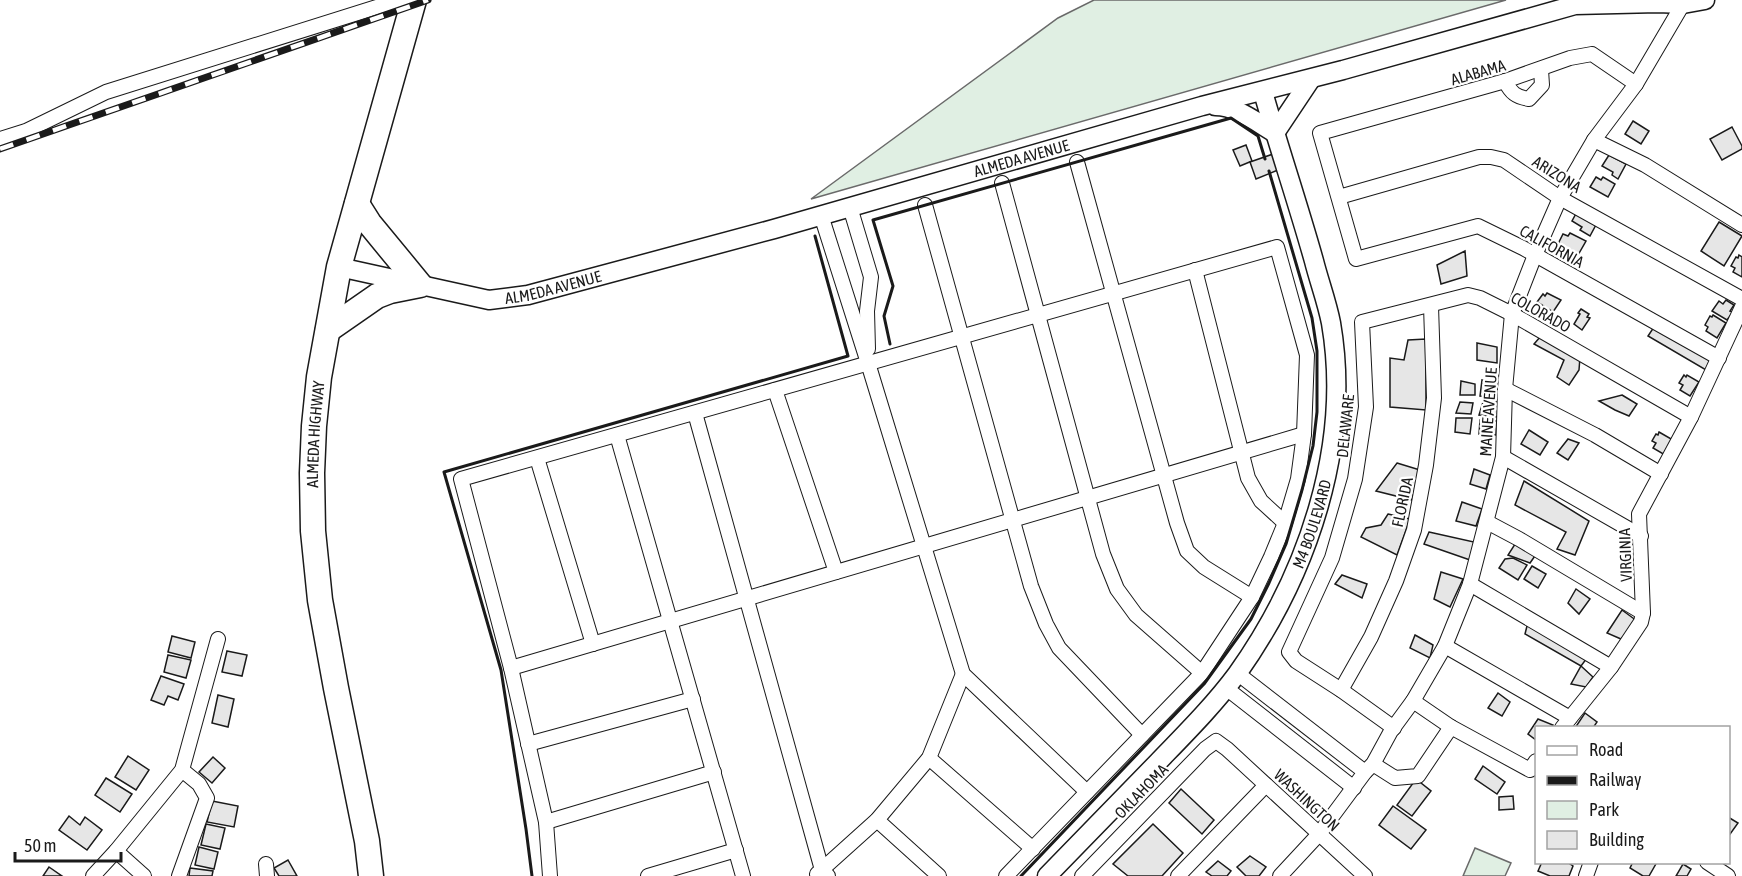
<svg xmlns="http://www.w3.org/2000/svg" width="1742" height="876" font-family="'Asap Condensed',sans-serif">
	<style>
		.green { fill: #e0efe3; stroke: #6a6a6a; stroke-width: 1.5 }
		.building { fill: #e6e6e6; stroke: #1a1a1a; stroke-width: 1.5 }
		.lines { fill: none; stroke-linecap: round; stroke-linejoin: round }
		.street-casing { stroke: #1a1a1a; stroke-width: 16 }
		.secondary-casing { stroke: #1a1a1a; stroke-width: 21 }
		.highway-casing { stroke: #1a1a1a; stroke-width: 27 }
		.street { stroke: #fff; stroke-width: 14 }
		.secondary { stroke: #fff; stroke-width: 18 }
		.highway { stroke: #fff; stroke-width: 24 }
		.rail-casing { stroke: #1a1a1a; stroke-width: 7 }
		.rail { stroke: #fff; stroke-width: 4.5; stroke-dasharray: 14; stroke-linecap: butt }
		.wall { stroke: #1a1a1a; stroke-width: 3 }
		.labels { text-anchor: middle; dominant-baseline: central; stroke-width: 4.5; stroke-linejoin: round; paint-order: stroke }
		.street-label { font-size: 16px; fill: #1a1a1a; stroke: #fff }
	</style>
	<rect width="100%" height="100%" fill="#fff"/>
	<!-- green -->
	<g class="green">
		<polygon points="1094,0 1506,0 811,199 1058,18"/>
		<polygon points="1475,848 1511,863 1505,876 1463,876"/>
	</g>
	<!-- building -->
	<g class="building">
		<polygon points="1633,121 1649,131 1641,144 1625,134"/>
		<polygon points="1732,127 1742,146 1742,149 1722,160 1710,139"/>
		<polygon points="1246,145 1252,161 1240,166 1233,150"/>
		<polygon points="1273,154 1278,170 1256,179 1250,162"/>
		<polygon points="1609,155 1626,164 1618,179 1612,175 1613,172 1602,166"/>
		<polygon points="1596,177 1601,180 1603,177 1615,184 1608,197 1590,187"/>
		<polygon points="1578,210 1598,221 1590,236 1580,230 1582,227 1572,221"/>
		<polygon points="1719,222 1742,236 1724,266 1701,251"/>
		<polygon points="1570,233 1586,241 1578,255 1558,244 1563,234 1568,236"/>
		<polygon points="1465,251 1467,276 1441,284 1437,265"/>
		<polygon points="1739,255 1742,257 1742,277 1733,272 1735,268 1731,266 1736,257 1738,258"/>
		<polygon points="1547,293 1561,300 1553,312 1537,302 1543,294 1545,296"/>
		<polygon points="1726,300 1734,305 1730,311 1733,312 1727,320 1712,311 1719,301 1723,304"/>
		<polygon points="1581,309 1589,314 1587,317 1590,318 1582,330 1574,324 1580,314 1578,313"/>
		<polygon points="1713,315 1726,323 1717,338 1706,331 1708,327 1705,325 1710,316 1712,317"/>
		<polygon points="1654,327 1712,359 1706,370 1648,336"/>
		<polygon points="1541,336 1580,357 1579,370 1569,385 1557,377 1564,360 1534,344"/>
		<polygon points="1426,339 1426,410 1390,407 1390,358 1404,360 1408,340"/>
		<polygon points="1477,343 1497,347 1497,363 1477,360"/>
		<polygon points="1684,375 1686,377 1687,375 1699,382 1690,396 1680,390 1683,385 1679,383"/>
		<polygon points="1482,380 1502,386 1498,398 1480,396"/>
		<polygon points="1461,381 1475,384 1475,395 1460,395"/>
		<polygon points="1622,395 1637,404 1629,416 1615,410 1599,401"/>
		<polygon points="1460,402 1473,403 1471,414 1456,413"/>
		<polygon points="1483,402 1500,402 1497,417 1479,415"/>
		<polygon points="1456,418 1472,418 1470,434 1455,432"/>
		<polygon points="1480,420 1497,421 1496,435 1479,434"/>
		<polygon points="1529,430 1548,442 1540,455 1521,444"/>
		<polygon points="1659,432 1673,440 1665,455 1653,448 1656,443 1652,441 1656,434 1658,435"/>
		<polygon points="1568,439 1579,443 1568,460 1557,453"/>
		<polygon points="1397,463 1420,470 1412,500 1376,491"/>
		<polygon points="1474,469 1490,475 1486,489 1470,484"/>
		<polygon points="1524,481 1589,521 1575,555 1557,549 1566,532 1515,505"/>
		<polygon points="1462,502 1482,509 1476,526 1456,521"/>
		<polygon points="1388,514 1410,519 1397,555 1361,537 1366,528 1381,525"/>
		<polygon points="1429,532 1474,542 1470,560 1424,544"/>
		<polygon points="1517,541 1537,553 1530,563 1508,555"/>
		<polygon points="1513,558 1527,565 1518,580 1499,568 1505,559"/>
		<polygon points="1532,566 1546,574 1538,588 1524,579"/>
		<polygon points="1441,572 1463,579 1450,607 1434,599"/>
		<polygon points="1342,575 1367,584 1362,598 1335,584"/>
		<polygon points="1576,589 1590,599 1579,614 1568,603"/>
		<polygon points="1622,610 1637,621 1621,639 1607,633"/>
		<polygon points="1528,622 1587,658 1581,666 1525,634"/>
		<polygon points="1415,635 1433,645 1430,658 1410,648"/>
		<polygon points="172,636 195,642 191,658 168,652"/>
		<polygon points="227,651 247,655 242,676 222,672"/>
		<polygon points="168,655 191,660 186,678 164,672"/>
		<polygon points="1581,666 1593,677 1586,687 1571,684"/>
		<polygon points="161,676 184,684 178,700 168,696 164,705 151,700"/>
		<polygon points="1498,693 1510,702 1502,716 1488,708"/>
		<polygon points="218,695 234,699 228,727 212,723"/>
		<polygon points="1585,713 1597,722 1593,728 1575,728"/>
		<polygon points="1538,719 1553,725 1551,728 1536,728 1536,740 1528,734"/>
		<polygon points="128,756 149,770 136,790 115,777"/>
		<polygon points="213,757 225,768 212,783 199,772"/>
		<polygon points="1483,766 1505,782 1497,794 1475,779"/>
		<polygon points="106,778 132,794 120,812 95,795"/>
		<polygon points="1416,779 1431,791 1412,816 1397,805"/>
		<polygon points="1181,789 1214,820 1202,834 1169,803"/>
		<polygon points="1513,796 1514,809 1499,810 1499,797"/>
		<polygon points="212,801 238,806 234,827 207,822"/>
		<polygon points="1393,806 1426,830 1411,849 1379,825"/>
		<polygon points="69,816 80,825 85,817 102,830 87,850 59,830"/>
		<polygon points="1728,817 1738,823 1728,837"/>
		<polygon points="206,824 225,828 220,849 201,845"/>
		<polygon points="1153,824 1183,853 1162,876 1128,876 1113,864"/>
		<polygon points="199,847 218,852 214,869 195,865"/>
		<polygon points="1250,856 1266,867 1259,876 1246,876 1237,867"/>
		<polygon points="288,860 297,876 279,876 274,868"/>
		<polygon points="1218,861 1231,871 1227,876 1212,876 1206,872"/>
		<polygon points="1542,862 1567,862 1573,866 1569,876 1550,876 1538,871"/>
		<polygon points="1633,862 1657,862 1649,876 1643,876 1630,868"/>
		<polygon points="1683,864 1691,869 1687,876 1676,876"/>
		<polygon points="49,867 62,876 43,876"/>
		<polygon points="190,868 213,871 212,876 189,876"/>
	</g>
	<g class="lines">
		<!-- street casing -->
		<g class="street-casing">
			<g id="street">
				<path d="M1505 81C1511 93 1516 97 1529 99L1542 85 1541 70"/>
				<polyline points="1636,84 1592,54 1570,58 1505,81 1320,133 1356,259 1478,226 1523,248 1719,358"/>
				<polyline points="0,139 26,131 106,92 399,0"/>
				<polyline points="1594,140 1645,165 1742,225"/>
				<polyline points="1077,162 1177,523 1187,551 1204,567 1252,597"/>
				<polyline points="1002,183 1103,554 1117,589 1136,615 1202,673"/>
				<polyline points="1339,197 1479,157 1491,157 1504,160 1560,198 1742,299"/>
				<polyline points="925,205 1031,586 1046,624 1059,648 1142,735"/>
				<polyline points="850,207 871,277 867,311 868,349"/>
				<polyline points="821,215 868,363 963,674 1087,792"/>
				<polyline points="1195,270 1248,478 1261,501 1285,523"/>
				<polyline points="1505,389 1595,435 1661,474"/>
				<polyline points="775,390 836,572"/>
				<polyline points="695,413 822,870 828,876"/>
				<polyline points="617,435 743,876"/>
				<polyline points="1503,457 1641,536"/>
				<polyline points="537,458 593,644"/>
				<polyline points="1487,522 1519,539 1643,613"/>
				<polyline points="1470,584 1611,667"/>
				<polyline points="1445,646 1570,718"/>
				<polyline points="511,668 1304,434"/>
				<polyline points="1237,673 1365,772"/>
				<polyline points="1226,688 1354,788"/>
				<polyline points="1341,690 1371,637 1396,581 1414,530 1426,465 1434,398 1431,306"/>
				<polyline points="1413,701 1451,727 1530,770 1536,761"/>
				<polyline points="1394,728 1341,690 1296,661 1289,652 1332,558 1355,479 1366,407 1362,322 1468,295 1480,298 1512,314 1691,417"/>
				<polyline points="1562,728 1611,667 1641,622 1643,613 1639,514 1691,417 1742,307"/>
				<polyline points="528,744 693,699"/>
				<polyline points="929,758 1033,849"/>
				<polyline points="1373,764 1395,778 1418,776 1451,727"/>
				<polyline points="877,820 939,876"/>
				<polyline points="546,822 714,772"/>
				<polyline points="116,851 144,876"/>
				<polyline points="1707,862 1728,876"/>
				<polyline points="266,864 267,876"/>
				<polyline points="817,874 877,820 929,758 963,674"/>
				<polyline points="93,876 116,851 182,770 218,639"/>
				<polyline points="179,876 207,798 199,784 182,770"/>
				<polyline points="550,876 546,822 511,668 461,479 1277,247 1307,355 1304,434 1298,479 1285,523 1271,557 1252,597 1202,673 1006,876"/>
				<polyline points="648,876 736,850"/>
				<polyline points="1082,876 1205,749 1216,741 1227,749 1365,876"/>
				<polyline points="1178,876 1266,785"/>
				<polyline points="1280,876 1319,834 1365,772 1373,764 1391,731 1413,701 1445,646 1470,584 1503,457 1505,389 1512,314 1535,255 1560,198 1594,140 1636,84 1683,4"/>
				<polyline points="1586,876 1591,862"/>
			</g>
		</g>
		<!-- secondary casing -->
		<g class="secondary-casing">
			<g id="secondary">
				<path d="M1215 106C1237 106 1256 122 1275 133"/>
				<polyline points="1275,133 1311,79"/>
				<path id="s1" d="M339 267 489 300 528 295 774 229 1202 106 1343 70 1575 5 1658 3 1683 4 1705 0"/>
				<path id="s2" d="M1047 876C1084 838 1121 800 1158 762 1185 734 1214 705 1237 674 1308 574 1352 445 1331 323 1327 302 1319 281 1314 261 1298 204 1279 148 1263 92"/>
			</g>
		</g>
		<!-- highway casing -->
		<g class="highway-casing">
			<g id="highway">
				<polyline points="328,330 377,296 390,291 420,285 369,223 357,204"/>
				<path id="s3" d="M371 876 367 841 336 688 320 600 313 531 312 473 314 426 319 377 339 267 414 0"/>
			</g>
		</g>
		<!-- street -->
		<use href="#street" class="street"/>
		<!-- secondary -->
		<use href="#secondary" class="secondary"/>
		<!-- highway -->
		<use href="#highway" class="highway"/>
		<!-- rail casing -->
		<g class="rail-casing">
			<polyline id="rail" points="0,149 428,0"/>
		</g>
		<!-- rail -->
		<use href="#rail" class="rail"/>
		<!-- wall -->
		<g class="wall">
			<polyline points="890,344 884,316 893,286 873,220 1231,118 1258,136 1265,159"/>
			<polyline points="532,876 526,829 501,670 444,472 848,356 815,236"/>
			<polyline points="1021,876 1204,684 1251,619 1269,583 1286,544 1302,490 1313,446 1317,412 1317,351 1312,318 1269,171"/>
		</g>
	</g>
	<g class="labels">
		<!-- street labels -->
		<g class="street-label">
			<text transform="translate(1478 72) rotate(-16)">ALABAMA</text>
			<text stroke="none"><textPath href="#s1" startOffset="705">ALMEDA AVENUE</textPath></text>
			<text transform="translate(1557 174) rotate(32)">ARIZONA</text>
			<text transform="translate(1552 246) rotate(29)">CALIFORNIA</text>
			<text stroke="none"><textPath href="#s1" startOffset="219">ALMEDA AVENUE</textPath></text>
			<text transform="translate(1541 312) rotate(29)">COLORADO</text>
			<text transform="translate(1488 412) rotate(-86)">MAINE AVENUE</text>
			<text transform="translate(1345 426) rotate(-84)">DELAWARE</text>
			<text stroke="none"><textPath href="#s3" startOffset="447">ALMEDA HIGHWAY</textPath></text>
			<text transform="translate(1402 502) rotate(-78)">FLORIDA</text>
			<text stroke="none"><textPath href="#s2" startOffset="446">M4 BOULEVARD</textPath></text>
			<text transform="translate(1625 555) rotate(-92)">VIRGINIA</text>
			<text transform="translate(1141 791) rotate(-46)">OKLAHOMA</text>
			<text transform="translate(1307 800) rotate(43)">WASHINGTON</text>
		</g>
	</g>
	<!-- legend -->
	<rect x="1535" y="726" width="195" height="138" fill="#ffffff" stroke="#a3a3a3" stroke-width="1.5"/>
	<rect x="1547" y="746" width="30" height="9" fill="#ffffff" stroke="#a3a3a3" stroke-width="1.5"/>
	<text x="1589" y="756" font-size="18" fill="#1a1a1a">Road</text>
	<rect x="1547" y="776" width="30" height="9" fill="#1a1a1a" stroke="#a3a3a3" stroke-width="1.5"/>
	<text x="1589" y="786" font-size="18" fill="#1a1a1a">Railway</text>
	<rect x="1547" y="801" width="30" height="18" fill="#e0efe3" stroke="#a3a3a3" stroke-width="1.5"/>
	<text x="1589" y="816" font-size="18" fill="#1a1a1a">Park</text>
	<rect x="1547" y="831" width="30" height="18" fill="#e6e6e6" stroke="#a3a3a3" stroke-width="1.5"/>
	<text x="1589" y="846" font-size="18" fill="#1a1a1a">Building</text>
	<!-- scale -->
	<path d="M15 852v9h106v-9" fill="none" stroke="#1a1a1a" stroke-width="3"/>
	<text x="24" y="852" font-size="18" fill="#1a1a1a" stroke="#ffffff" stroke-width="4.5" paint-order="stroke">50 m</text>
</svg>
